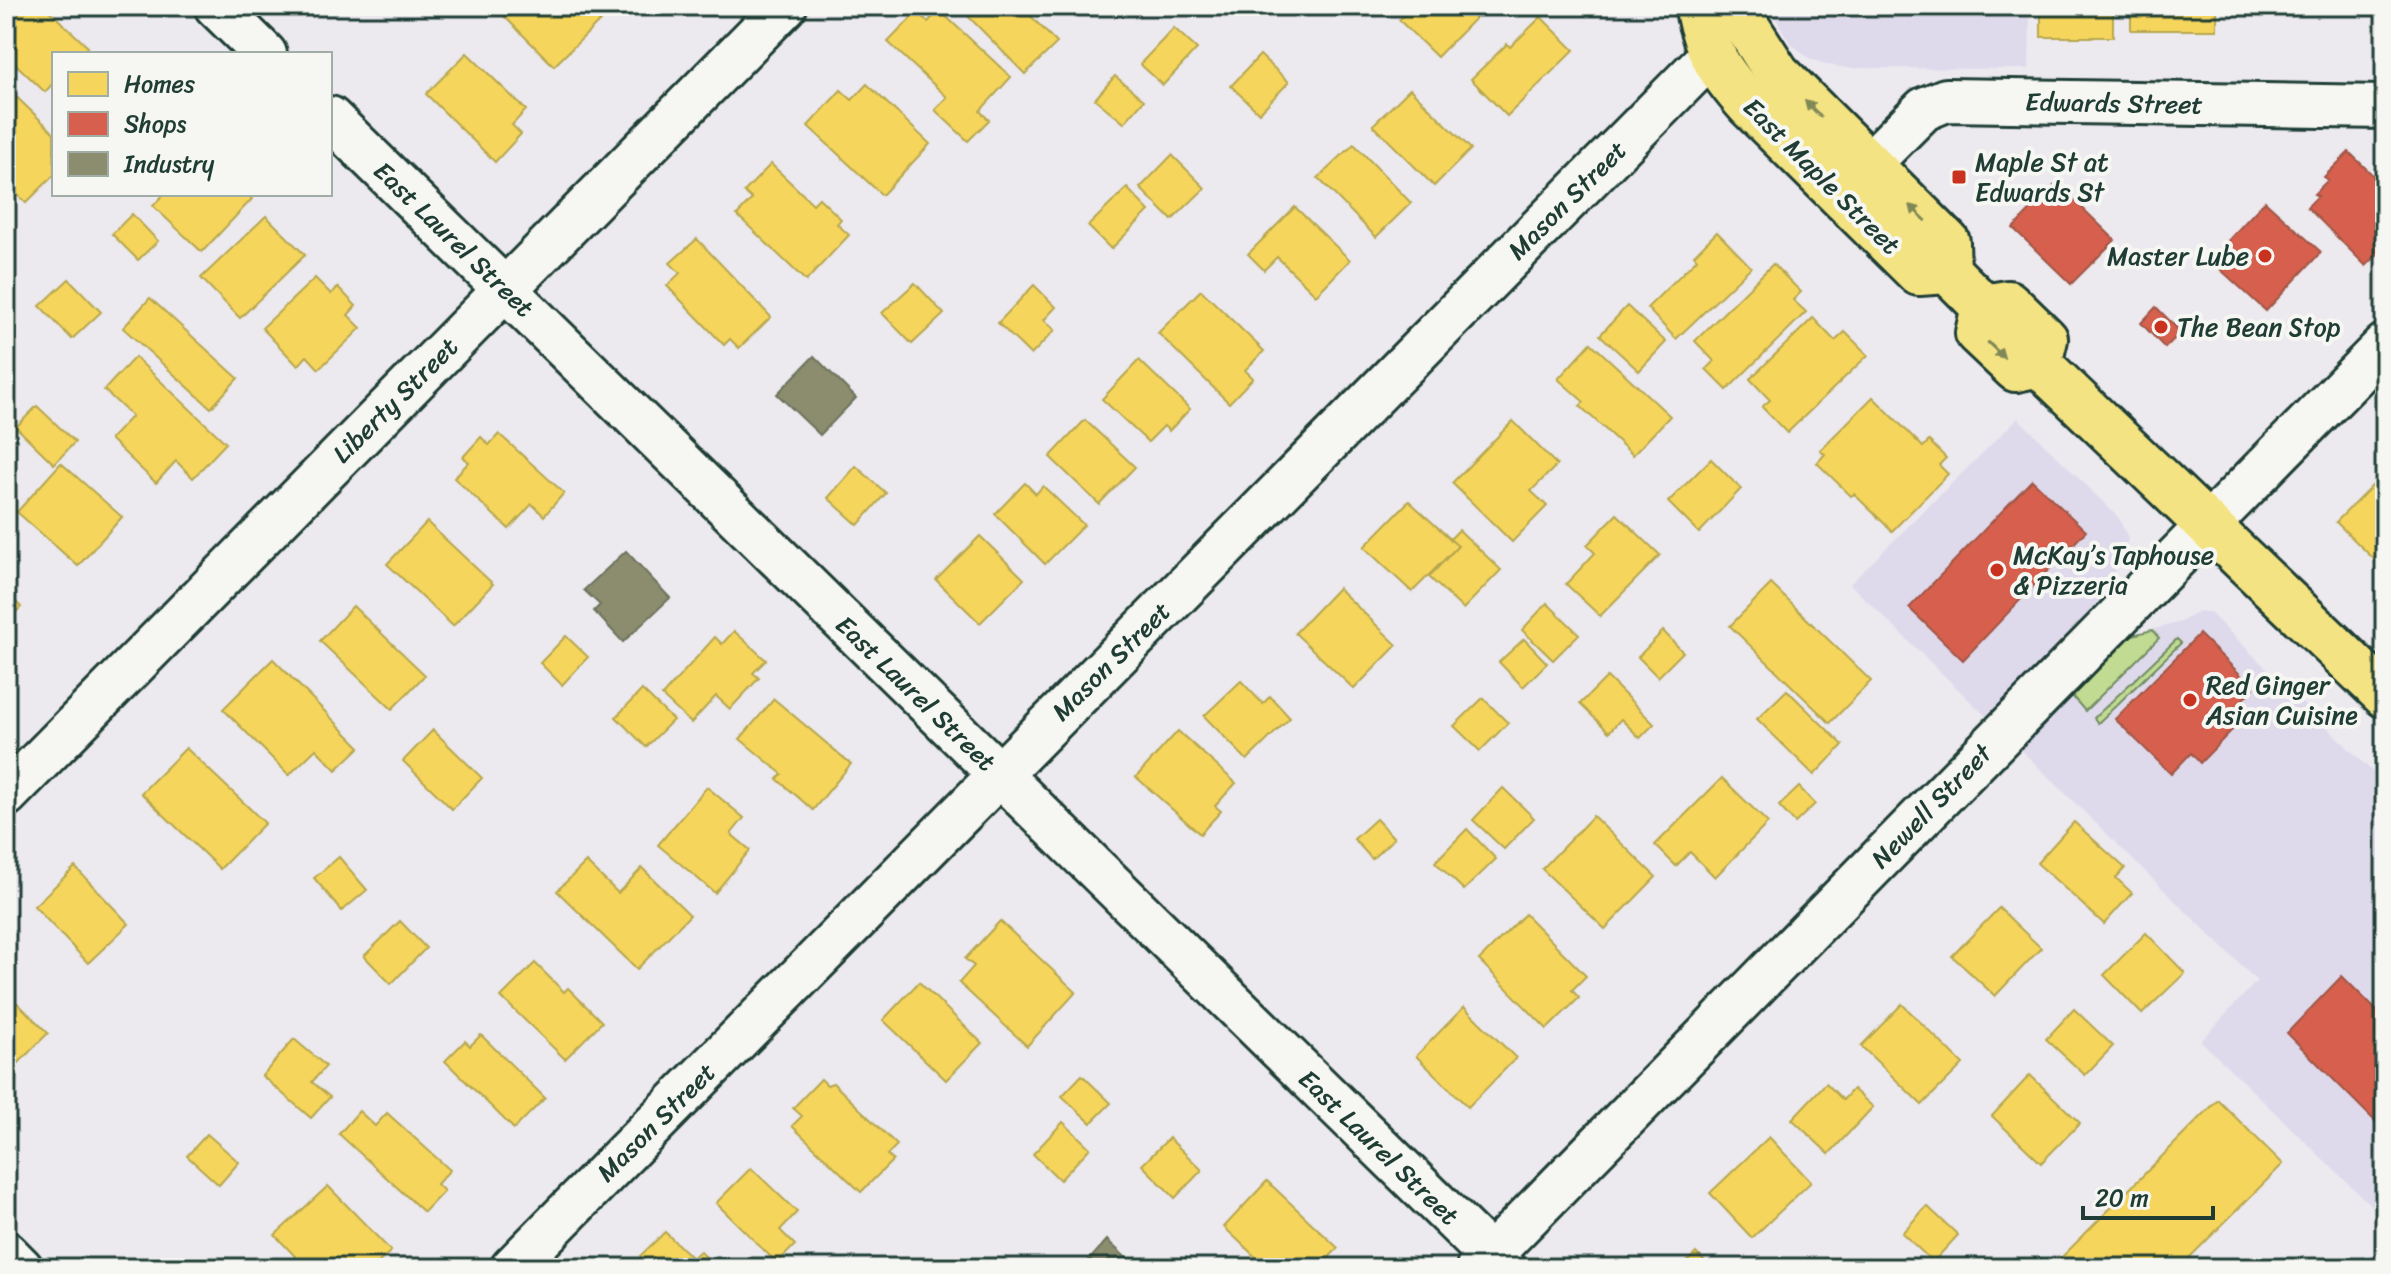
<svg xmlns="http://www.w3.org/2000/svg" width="2391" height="1274" font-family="Sriracha,sans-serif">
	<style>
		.built { fill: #dfd9ec }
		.green { fill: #c2db92; stroke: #708c63; stroke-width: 2 }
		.homes { fill: #f6d55c; stroke: #b6a750; stroke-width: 2 }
		.shops { fill: #d6604d; stroke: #9f5646; stroke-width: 2 }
		.industry { fill: #8c8c6e; stroke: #6b745d; stroke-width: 2 }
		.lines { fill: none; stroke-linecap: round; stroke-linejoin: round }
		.minor-casing { stroke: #1f3d34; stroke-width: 48 }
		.major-casing { stroke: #1f3d34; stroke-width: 50 }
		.minor { stroke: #f6f6f2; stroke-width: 42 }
		.major { stroke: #f4e382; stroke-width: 44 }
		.oneway { fill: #7f8857 }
		.poi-dot { fill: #c8321e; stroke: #f6f6f2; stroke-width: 3 }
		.labels { text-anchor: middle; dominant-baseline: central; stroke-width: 8; stroke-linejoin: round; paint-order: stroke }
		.street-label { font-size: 26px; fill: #1f3d34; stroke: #f6f6f2 }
		.poi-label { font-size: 26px; fill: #1f3d34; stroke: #f6f6f2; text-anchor: start }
	</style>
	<rect width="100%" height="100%" fill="#ece9ef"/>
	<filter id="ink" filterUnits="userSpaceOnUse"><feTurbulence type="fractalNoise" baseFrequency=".0125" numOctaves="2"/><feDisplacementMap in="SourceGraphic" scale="16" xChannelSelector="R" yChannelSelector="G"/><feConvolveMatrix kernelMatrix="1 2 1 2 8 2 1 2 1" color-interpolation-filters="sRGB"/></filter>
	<g filter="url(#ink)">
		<!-- built -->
		<g class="built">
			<polygon points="1774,6 2030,6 2029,69 1847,68 1828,65 1809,58 1790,43 1775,17"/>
			<polygon points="2018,418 2118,517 2128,538 2125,553 2115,569 2105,613 1995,725 1850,584"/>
			<polygon points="2199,611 2210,613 2385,784 2385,1219 2201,1041 2257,981 2020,749 2129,636 2181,622"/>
		</g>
		<!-- green -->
		<g class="green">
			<polygon points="2152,630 2159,638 2085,711 2072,696 2129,636"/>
			<polygon points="2177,639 2181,643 2098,723 2094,718"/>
		</g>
		<!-- homes -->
		<g class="homes">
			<polygon points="6,6 44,6 88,47 81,54 54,54 54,82 45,92 6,55"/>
			<polygon points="494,6 589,6 602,19 554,66"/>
			<polygon points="958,6 1021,6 1057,43 1025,74"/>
			<polygon points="1413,6 1487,6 1437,57 1399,20"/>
			<rect x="2041" y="6" width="72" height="31"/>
			<rect x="2131" y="6" width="86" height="24"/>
			<polygon points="939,10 1011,77 980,111 989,120 968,141 935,110 947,97 888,42 917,12 928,22"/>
			<polygon points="1541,17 1574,50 1507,116 1471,79 1507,44 1510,47"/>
			<polygon points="1174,28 1197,49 1163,85 1140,64"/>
			<polygon points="467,53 526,110 512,125 521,134 495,162 426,94"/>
			<polygon points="1260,55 1289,82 1259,113 1231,86"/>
			<polygon points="1115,76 1144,100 1124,123 1095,99"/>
			<polygon points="867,84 930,144 882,195 808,126 841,90 852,100"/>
			<polygon points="6,87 54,133 54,175 26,203 6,184"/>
			<polygon points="1410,89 1471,149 1434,186 1373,125"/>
			<polygon points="1354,144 1411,203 1376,237 1318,178"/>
			<polygon points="1172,155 1205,188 1172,220 1140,188"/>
			<polygon points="771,164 813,204 819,198 841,219 837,224 849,235 806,281 737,215 752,199 744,192"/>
			<polygon points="1127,188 1149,211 1111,249 1088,226"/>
			<polygon points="164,194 247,194 252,199 202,252 153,206"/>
			<polygon points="1295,207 1350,260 1316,295 1277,257 1264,270 1248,254"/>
			<polygon points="132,214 158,241 138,260 112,234"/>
			<polygon points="266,216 305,255 240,318 201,278"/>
			<polygon points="1717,232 1751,267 1676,339 1647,308 1697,259 1694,255"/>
			<polygon points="697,239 771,317 739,348 730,339 724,345 667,286 680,273 670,263"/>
			<polygon points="1773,264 1801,292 1793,300 1806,312 1727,390 1706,369 1714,361 1695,341"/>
			<polygon points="315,278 331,294 338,287 356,306 348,315 361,328 319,369 307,356 298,366 262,328"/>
			<polygon points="69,279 101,312 72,339 40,306"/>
			<polygon points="915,283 944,314 912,344 882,313"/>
			<polygon points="1034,285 1056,307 1044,320 1055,330 1031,355 998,323"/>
			<polygon points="1201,290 1264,351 1245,370 1253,378 1229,403 1158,333"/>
			<polygon points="150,298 238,378 211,408 123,328"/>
			<polygon points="1627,306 1666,342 1639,371 1600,335"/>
			<polygon points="1813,318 1835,341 1845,332 1868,355 1787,433 1762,407 1770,400 1750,379"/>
			<polygon points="1591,343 1670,416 1633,455 1580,406 1584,402 1558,379"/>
			<polygon points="135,357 226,443 193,478 176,461 156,483 110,439 132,416 104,390"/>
			<polygon points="1139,360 1190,409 1169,431 1164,426 1148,442 1102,399"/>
			<polygon points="1873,397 1923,447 1929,441 1946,458 1939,465 1948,474 1892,531 1854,494 1851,496 1817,463 1825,454 1820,450"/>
			<polygon points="37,406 75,442 54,464 16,427"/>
			<polygon points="1085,420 1135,467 1099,504 1050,457"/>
			<polygon points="1513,421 1557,465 1531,491 1547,506 1512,542 1452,483"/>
			<polygon points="499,434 564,493 544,516 532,504 509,529 454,478 469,462 463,457 481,437 489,445"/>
			<polygon points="1711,459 1741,489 1699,533 1668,502"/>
			<polygon points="61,463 122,517 78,566 17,512"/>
			<polygon points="856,466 886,493 858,525 828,498"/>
			<polygon points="2385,473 2385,570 2336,522"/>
			<polygon points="1025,483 1036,494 1043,486 1084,525 1045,564 995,514"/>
			<polygon points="1409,501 1458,546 1412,592 1364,547"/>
			<polygon points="1617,514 1660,555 1600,616 1566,584 1595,553 1587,545"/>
			<polygon points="427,522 493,584 453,626 387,564"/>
			<polygon points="1459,530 1501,570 1463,609 1429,577 1458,546 1450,539"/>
			<polygon points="980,536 1024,579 980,623 936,580"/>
			<polygon points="1771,584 1871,681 1830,723 1730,626"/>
			<polygon points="1338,588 1397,645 1354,689 1295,633"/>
			<polygon points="6,592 21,607 6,622"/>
			<polygon points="1547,603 1579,634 1553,660 1522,630"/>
			<polygon points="353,606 425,675 392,709 320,641"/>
			<polygon points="734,631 766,660 753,673 759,678 730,709 716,696 691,723 662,696 715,637 722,644"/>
			<polygon points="1663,631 1683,652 1658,677 1638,657"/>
			<polygon points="566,636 588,657 562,685 540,663"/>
			<polygon points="1524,639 1547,663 1523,687 1499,662"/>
			<polygon points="273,659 360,747 336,770 316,749 289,775 223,709"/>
			<polygon points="1607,677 1654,724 1640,738 1621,719 1609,732 1580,704"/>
			<polygon points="1241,681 1263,704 1270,696 1290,718 1247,760 1204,716"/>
			<polygon points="642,690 673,720 646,747 616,717"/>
			<polygon points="1787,690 1843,745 1814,775 1757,719"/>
			<polygon points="1483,698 1508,723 1480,751 1454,726"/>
			<polygon points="774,699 851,764 813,810 777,779 782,774 740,739"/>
			<polygon points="433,730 482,778 452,809 403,761"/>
			<polygon points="1178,731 1236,783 1215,806 1221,811 1200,834 1136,777"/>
			<polygon points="186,748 265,823 220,869 141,793"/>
			<polygon points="1722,778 1768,823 1715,877 1690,852 1676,866 1655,845"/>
			<polygon points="707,787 744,818 731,834 750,850 715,893 658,845"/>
			<polygon points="1799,787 1815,804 1795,823 1779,806"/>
			<polygon points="1503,788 1534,818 1504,849 1473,820"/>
			<polygon points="1593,816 1656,877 1605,929 1542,869"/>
			<polygon points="1376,819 1394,838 1372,859 1354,839"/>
			<polygon points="2074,822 2125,868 2116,878 2132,893 2104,924 2037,863"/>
			<polygon points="1467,829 1496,859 1464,890 1435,862"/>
			<polygon points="339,857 367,890 342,911 314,878"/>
			<polygon points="586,862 618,893 642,868 690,915 637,969 557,891"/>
			<polygon points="75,867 129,924 88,963 34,906"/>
			<polygon points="1999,908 2041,948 1995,996 1952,956"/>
			<polygon points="1525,914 1586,976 1572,990 1579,998 1547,1029 1479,960"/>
			<polygon points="400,921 426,948 391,984 364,956"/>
			<polygon points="1000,921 1076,992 1027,1046 959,983 974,966 965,959"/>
			<polygon points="2146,933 2185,973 2142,1014 2104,975"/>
			<polygon points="535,963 564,992 568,988 602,1022 565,1059 501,997"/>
			<polygon points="919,982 982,1043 946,1080 883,1020"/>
			<polygon points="6,992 48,1033 6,1076"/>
			<polygon points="1902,1004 1963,1064 1922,1105 1861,1046"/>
			<polygon points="1464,1007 1516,1058 1468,1107 1416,1056"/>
			<polygon points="2074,1009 2113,1046 2085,1075 2046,1039"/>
			<polygon points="481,1035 545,1098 514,1129 445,1061 465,1041 470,1046"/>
			<polygon points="294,1039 326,1066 312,1082 330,1097 311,1118 262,1076"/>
			<polygon points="1082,1075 1111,1103 1091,1123 1062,1096"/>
			<polygon points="2030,1075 2080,1123 2041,1163 1992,1116"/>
			<polygon points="821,1079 827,1085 833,1083 897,1145 887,1155 893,1160 861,1192 792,1126 802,1116 793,1108"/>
			<polygon points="1826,1083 1843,1100 1853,1089 1873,1107 1829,1154 1792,1119"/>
			<polygon points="2218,1100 2283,1164 2179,1268 2051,1268"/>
			<polygon points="359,1111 375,1126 387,1113 450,1170 437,1184 444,1191 424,1212 339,1134"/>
			<polygon points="1063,1122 1090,1148 1060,1180 1033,1154"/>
			<polygon points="207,1134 239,1162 219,1185 187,1156"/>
			<polygon points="1769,1137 1811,1182 1752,1238 1710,1193"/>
			<polygon points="1169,1138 1202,1170 1175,1198 1142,1165"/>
			<polygon points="751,1168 797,1212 780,1230 795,1245 777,1263 716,1203"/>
			<polygon points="1267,1181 1338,1248 1319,1268 1267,1268 1224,1227"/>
			<polygon points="328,1186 391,1251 373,1268 306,1268 275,1235"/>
			<polygon points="1927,1206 1958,1235 1933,1262 1902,1233"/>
			<polygon points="665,1232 692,1258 700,1251 717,1268 648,1268 650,1266 640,1256"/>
			<polygon points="1696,1253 1711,1268 1681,1268"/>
		</g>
		<!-- shops -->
		<g class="shops">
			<polygon points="1815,6 1960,6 1960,11 1815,9"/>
			<polygon points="2349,152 2385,187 2385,247 2366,266 2307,207 2318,196 2314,194 2328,180 2324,177"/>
			<polygon points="2057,183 2115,240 2071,284 2013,228"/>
			<polygon points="2265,201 2321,252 2266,311 2210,260"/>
			<polygon points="2156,307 2181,332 2165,348 2141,323"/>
			<polygon points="2032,480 2086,531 1963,660 1909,608"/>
			<polygon points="2199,634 2254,688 2225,717 2235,727 2200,763 2191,753 2171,774 2115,719"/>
			<polygon points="2342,976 2384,1018 2385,1017 2385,1131 2287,1033"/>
		</g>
		<!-- industry -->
		<g class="industry">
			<polygon points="814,356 856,398 820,435 777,394"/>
			<polygon points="626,551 670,598 623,642 594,611 600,605 584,590"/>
			<polygon points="1107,1240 1137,1268 1082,1268"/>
		</g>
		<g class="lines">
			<!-- minor casing -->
			<g class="minor-casing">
				<g id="minor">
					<polyline points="216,6 265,54"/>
					<polyline points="330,118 1503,1268"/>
					<polyline points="1869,164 1924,109 1946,100 2385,107"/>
					<polyline points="6,795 785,6"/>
					<polyline points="6,1253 21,1268"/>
					<polyline points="512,1268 1711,55"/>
					<polyline points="1478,1268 2385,345"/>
				</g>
			</g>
			<!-- major casing -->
			<g class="major-casing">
				<g id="major">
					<path d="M1697 6C1706 51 1719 71 1749 105L1919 273 1948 271"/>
					<polyline points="1739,6 1746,25 1777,73 1947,242 1948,271 1984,307"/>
					<polyline points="1984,307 1978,333 2016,369 2039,364"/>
					<polyline points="1984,307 2008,303 2045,339 2039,364"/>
					<polyline points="2039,364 2385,695"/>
				</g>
			</g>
			<!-- minor -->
			<use href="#minor" class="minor"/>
			<!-- major -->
			<use href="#major" class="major"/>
		</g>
		<!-- one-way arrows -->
		<defs><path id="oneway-solid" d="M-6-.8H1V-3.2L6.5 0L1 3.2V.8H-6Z" transform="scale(2)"/></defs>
		<g class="oneway">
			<use href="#oneway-solid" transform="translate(1813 109) rotate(-135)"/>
			<use href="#oneway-solid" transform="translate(1918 213) rotate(-135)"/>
			<use href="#oneway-solid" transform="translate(1996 350) rotate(44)"/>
		</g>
	</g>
	<!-- markers -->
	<g class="poi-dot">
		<rect x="1951" y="169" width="16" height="16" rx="4"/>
		<circle cx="2265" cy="256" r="8"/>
		<circle cx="2161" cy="327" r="8"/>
		<circle cx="1997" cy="570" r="8"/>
		<circle cx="2190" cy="700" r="8"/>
	</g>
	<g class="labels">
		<!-- street labels -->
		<g class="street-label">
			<text transform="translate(2114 103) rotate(1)">Edwards Street</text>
			<text transform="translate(1822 176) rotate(45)">East Maple Street</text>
			<text transform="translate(1567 200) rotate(-45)">Mason Street</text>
			<text transform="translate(454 239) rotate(44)">East Laurel Street</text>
			<text transform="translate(395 400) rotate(-45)">Liberty Street</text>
			<text transform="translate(1111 661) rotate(-45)">Mason Street</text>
			<text transform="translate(916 693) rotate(44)">East Laurel Street</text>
			<text transform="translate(1931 806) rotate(-46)">Newell Street</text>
			<text transform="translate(656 1122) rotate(-45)">Mason Street</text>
			<text transform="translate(1379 1147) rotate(44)">East Laurel Street</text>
		</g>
		<!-- poi labels -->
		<g class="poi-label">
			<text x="1975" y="162">Maple St at<tspan x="1975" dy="30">Edwards St</tspan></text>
			<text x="2249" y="256" text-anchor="end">Master Lube</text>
			<text x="2177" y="327">The Bean Stop</text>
			<text x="2013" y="555">McKay’s Taphouse<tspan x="2013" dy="30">&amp; Pizzeria</tspan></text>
			<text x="2206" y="685">Red Ginger<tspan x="2206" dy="30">Asian Cuisine</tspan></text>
		</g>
	</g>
	<!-- margin -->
	<rect width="2391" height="1274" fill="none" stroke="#f6f6f2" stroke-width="32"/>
	<rect x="16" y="16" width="2359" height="1242" fill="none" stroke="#1f3d34" stroke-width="3" filter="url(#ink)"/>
	<!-- legend -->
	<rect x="52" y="52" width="280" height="144" fill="#f6f6f2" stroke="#a0aca6" stroke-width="2"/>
	<rect x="68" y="72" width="40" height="24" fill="#f6d55c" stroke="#a0aca6" stroke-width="2"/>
	<text x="124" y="92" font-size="24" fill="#1f3d34">Homes</text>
	<rect x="68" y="112" width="40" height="24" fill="#d6604d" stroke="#a0aca6" stroke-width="2"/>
	<text x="124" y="132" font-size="24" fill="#1f3d34">Shops</text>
	<rect x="68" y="152" width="40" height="24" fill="#8c8c6e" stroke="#a0aca6" stroke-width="2"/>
	<text x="124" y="172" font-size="24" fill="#1f3d34">Industry</text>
	<!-- scale -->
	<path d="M2083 1206v12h130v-12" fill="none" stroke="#1f3d34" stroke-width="4"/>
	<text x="2095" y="1206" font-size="24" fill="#1f3d34" stroke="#f6f6f2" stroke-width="6" paint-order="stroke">20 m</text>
</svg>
